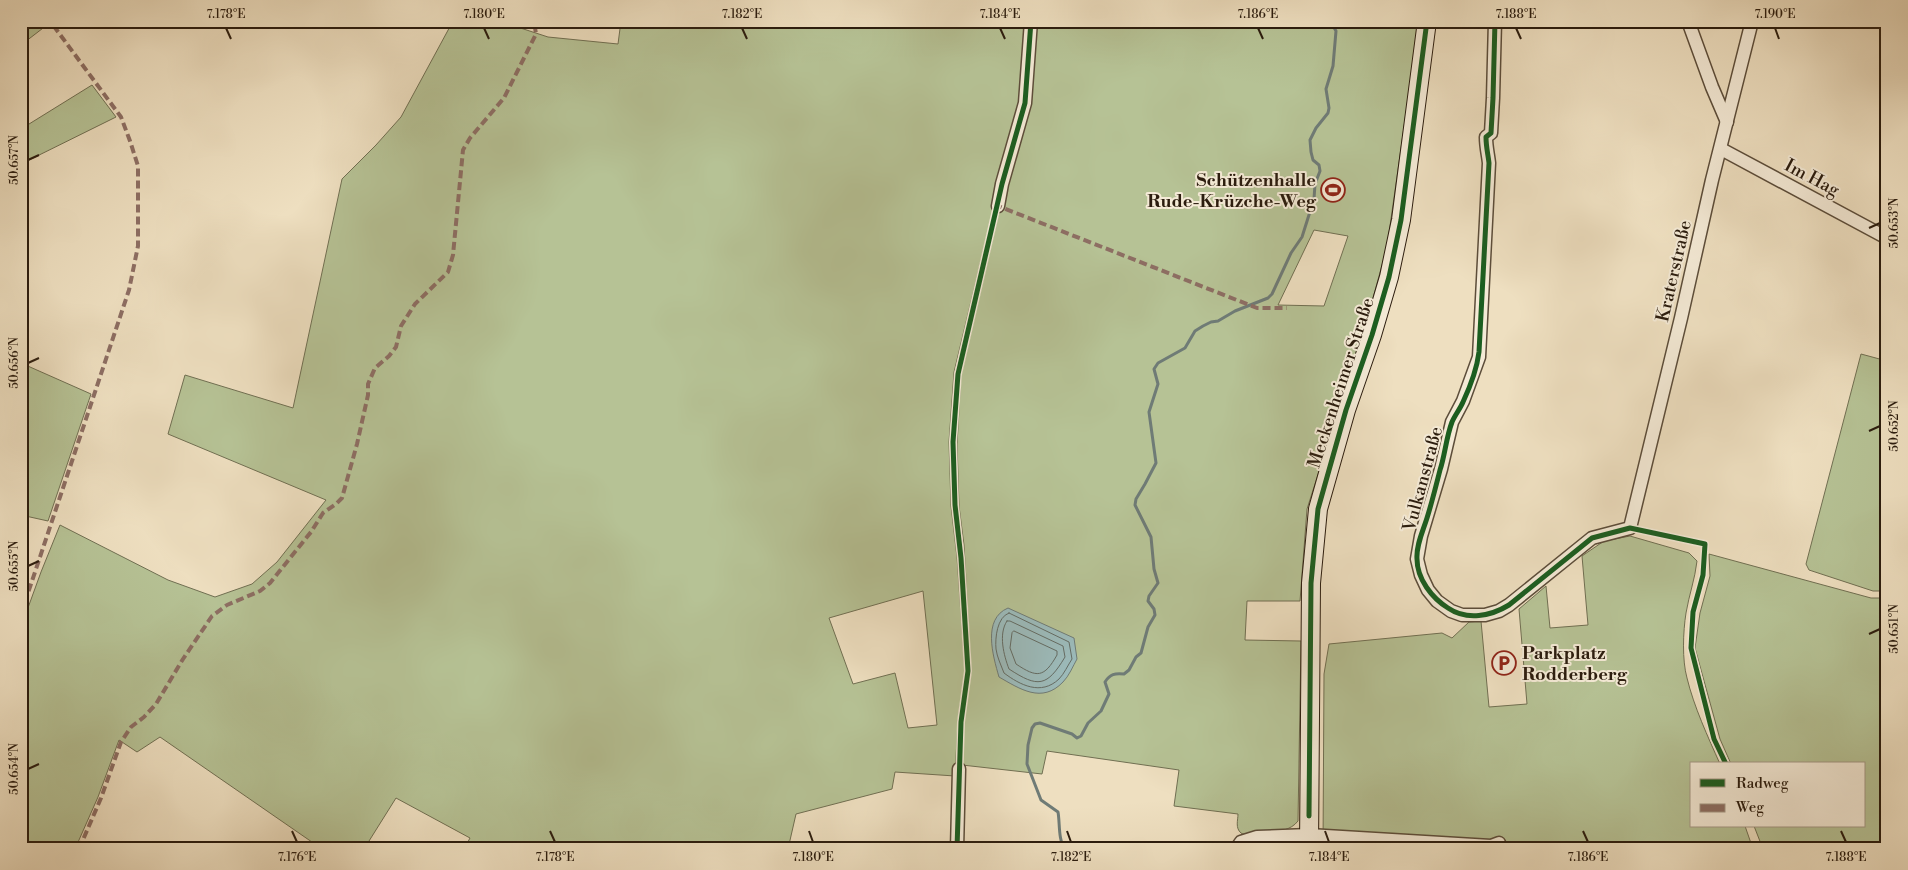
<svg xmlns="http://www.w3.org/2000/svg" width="1908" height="870" font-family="'Libre Bodoni',serif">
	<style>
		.green { fill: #b6c295; stroke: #706f52; fill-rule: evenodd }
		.water { fill: #9cbbbb; stroke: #6f7b76 }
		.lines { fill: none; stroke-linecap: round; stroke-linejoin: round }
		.shore { stroke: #646c64; stroke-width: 1 }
		.stream { stroke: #6f7b76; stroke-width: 3 }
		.minor-casing { stroke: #5c4d3a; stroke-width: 15 }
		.secondary-casing { stroke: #2b1c0e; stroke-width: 20 }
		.minor { stroke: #f4ead6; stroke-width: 12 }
		.secondary { stroke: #f4ead6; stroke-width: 18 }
		.quiet { stroke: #8d6e63; stroke-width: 4; stroke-dasharray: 8 4; stroke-linecap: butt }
		.cycleway-casing { stroke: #f4ead6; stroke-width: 8 }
		.cycleway { stroke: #1b5e20; stroke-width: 5 }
		.ticks { fill: none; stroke: #2b1c0e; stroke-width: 2 }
		.labels { text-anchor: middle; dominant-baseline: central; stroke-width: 4; stroke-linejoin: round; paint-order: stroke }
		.street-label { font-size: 18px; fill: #2b1c0e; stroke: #f4ead6 }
		.poi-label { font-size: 18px; font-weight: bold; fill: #2b1c0e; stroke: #f4ead6; text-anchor: end }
		.neatline { fill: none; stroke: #2b1c0e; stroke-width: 2 }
		.ticks-label { font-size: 12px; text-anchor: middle; fill: #2b1c0e }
	</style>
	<rect width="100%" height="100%" fill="#eedfc0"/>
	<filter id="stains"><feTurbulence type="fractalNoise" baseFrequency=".004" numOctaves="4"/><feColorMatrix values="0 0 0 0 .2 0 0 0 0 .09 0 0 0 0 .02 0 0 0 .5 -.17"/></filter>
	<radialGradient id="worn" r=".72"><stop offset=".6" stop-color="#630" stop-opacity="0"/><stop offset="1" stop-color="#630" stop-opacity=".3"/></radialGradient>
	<!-- green -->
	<g class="green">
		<polygon points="21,21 45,21 47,25 21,45"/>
		<path d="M453 21H499L548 37 618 44 621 21H1028L1022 103 998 190 954 372 949 442 951 506 957 557 965 672 958 721 955 776 895 772 892 789 796 814 788 849H464L470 838 396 798 364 849H322L160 737 137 752 119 740 98 797 75 849H21V627L41 572 60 525 168 580 215 597 252 584 277 562 326 500 168 434 185 375 293 408 342 179 376 145 401 117ZM923 591 937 725 908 728 895 673 853 684 829 618Z"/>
		<path d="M1035 21H1419L1387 247 1365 327 1307 509 1300 601H1247L1245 640 1301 641 1298 821C1294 826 1290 828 1284 830 1278 832 1245 837 1241 833 1235 828 1238 820 1238 814L1174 806 1179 770 1047 751 1042 774 962 765 963 722 971 672 964 545 959 506 957 444 961 375 1005 185ZM1314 230 1348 236 1324 306 1278 305Z"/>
		<polygon points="92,85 116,117 21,164 21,129"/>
		<polygon points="1861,354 1887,361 1887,591 1873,591 1809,570 1806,564"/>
		<polygon points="21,363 91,394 48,521 21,515"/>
		<path d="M1630 536 1689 553 1697 561C1695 579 1689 595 1686 613 1683 632 1682 660 1687 678 1694 707 1708 737 1720 764H1692V826H1745L1753 849H1323L1324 674 1329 644 1442 633 1452 638 1469 622 1481 621 1489 707 1527 704 1519 609 1546 586 1550 628 1588 625 1582 556 1604 541Z"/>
		<polygon points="1709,554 1871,598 1887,598 1887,849 1763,849 1754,826 1864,826 1864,764 1731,764 1720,739 1695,648 1700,613 1710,576"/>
	</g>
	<!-- water -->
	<path class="water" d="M1008 608 1074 638 1077 659C1073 666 1069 676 1063 682 1042 704 1020 689 999 677 993 656 982 619 1008 608Z"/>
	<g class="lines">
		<!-- shore -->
		<g class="shore">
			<path d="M1009 613 1069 642 1072 659C1068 665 1064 674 1059 679 1041 696 1020 685 1004 673 1001 665 997 657 996 649 995 638 997 617 1009 613Z"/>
			<path d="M1007 621H1010L1063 646 1065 657C1047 687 1038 688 1009 669 1004 656 998 634 1007 621Z"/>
			<path d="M1014 631 1057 651V655C1044 678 1037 678 1016 664L1010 648 1012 633Z"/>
		</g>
		<!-- stream -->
		<path class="stream" d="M1065 849C1058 840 1060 823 1058 812L1041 800 1027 764 1028 745 1032 728 1035 724 1040 723 1072 734 1077 738 1081 736 1088 723 1101 711 1109 694 1105 682C1110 674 1115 673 1124 674L1129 670 1136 657 1141 653 1148 627 1155 615 1154 609 1148 601 1149 596 1158 583 1154 569 1151 537 1135 505 1136 499 1145 484 1156 463 1149 412 1158 384 1154 369 1158 363 1185 348 1195 331 1203 326 1211 322 1218 321 1235 311 1268 298 1272 294 1291 253 1302 237 1314 199 1315 184 1320 171 1319 165 1313 160 1311 152 1310 140 1316 128 1328 113 1329 108 1326 89 1333 66 1336 31 1333 26 1325 21"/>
		<!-- minor casing -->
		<g class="minor-casing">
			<g id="minor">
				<path d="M1495 21 1493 98 1491 133 1486 137C1486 147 1488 154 1489 163L1479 357 1463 401 1452 422 1441 469 1421 536 1417 559 1421 575 1428 590 1437 601 1451 611 1462 615H1485L1499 611 1509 605 1592 538 1630 528 1681 318 1712 180 1752 21"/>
				<polyline points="1688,21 1712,87 1727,122"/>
				<polyline points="1721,149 1887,238"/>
				<polyline points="998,206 1002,184 1025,103 1031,21"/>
				<polyline points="957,849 959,769"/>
				<polyline points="1236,849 1241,842 1257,837 1309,835 1491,846 1499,843 1501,849"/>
			</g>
		</g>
		<!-- secondary casing -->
		<g class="secondary-casing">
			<polyline id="secondary" points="1309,849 1311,583 1318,509 1346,410 1372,335 1389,277 1401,220 1427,21"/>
		</g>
		<!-- minor -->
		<use href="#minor" class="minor"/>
		<!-- secondary -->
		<use href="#secondary" class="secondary"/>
		<!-- quiet -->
		<g class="quiet">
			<polyline points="997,210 998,206 1257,308 1287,308"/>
			<polyline points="21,614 129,290 138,246 138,166 130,141 121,117 50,21"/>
			<polyline points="79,849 101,798 121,742 131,727 144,717 156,704 183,659 212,616 227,605 260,591 270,583 311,532 323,513 336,504 342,498 357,444 368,395 368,384 375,368 389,356 396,347 401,326 415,304 448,272 453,255 463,150 470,138 504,98 536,34 534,21"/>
		</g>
		<!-- cycleway casing -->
		<g class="cycleway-casing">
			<g id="cycleway">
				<path d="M1495 21 1493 98 1491 133 1486 137C1486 147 1488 154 1489 163L1479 352C1477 368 1470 387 1463 402 1460 409 1455 415 1452 422 1446 438 1445 455 1440 470 1436 486 1432 502 1427 518 1423 531 1416 545 1417 559 1417 579 1432 598 1448 608 1467 621 1491 616 1509 605L1592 538 1630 528 1705 544 1703 575 1693 612 1691 648 1714 739 1726 764"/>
				<polyline points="1309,816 1311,583 1318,509 1346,410 1372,335 1389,277 1401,220 1427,21"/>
				<polyline points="957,849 961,722 968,671 961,558 955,505 953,442 958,374 1002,184 1025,103 1031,21"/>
			</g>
		</g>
		<!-- cycleway -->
		<use href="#cycleway" class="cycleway"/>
	</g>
	<!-- ticks -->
	<path class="ticks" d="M226 28 231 39M484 28 489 39M742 28 747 39M1000 28 1005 39M1258 28 1263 39M1516 28 1521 39M1775 28 1779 39M28 160 39 155M1869 228 1880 223M28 363 39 358M1869 431 1880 426M28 566 39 561M1869 634 1880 629M28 769 39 764M292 831 297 842M550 831 555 842M809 831 813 842M1067 831 1071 842M1325 831 1329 842M1583 831 1588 842M1841 831 1846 842"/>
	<!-- icons -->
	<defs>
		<g id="stadium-ring" transform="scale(1.25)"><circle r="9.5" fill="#f4ead6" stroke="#8f2418" stroke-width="1.5"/><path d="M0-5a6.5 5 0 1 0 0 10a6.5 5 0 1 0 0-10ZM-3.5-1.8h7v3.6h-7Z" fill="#8f2418"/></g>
		<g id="parking-ring" transform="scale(1.25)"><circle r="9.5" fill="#f4ead6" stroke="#8f2418" stroke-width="1.5"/><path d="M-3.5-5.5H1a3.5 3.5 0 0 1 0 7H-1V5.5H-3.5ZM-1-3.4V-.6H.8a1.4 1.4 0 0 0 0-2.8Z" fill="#8f2418"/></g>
	</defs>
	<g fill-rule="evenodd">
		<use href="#stadium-ring" x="1333" y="190"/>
		<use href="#parking-ring" x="1504" y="663"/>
	</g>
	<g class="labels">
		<!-- street labels -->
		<g class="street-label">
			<text transform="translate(1812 178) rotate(28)">Im Hag</text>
			<text transform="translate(1674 271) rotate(-77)">Kraterstraße</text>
			<text transform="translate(1341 383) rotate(-72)">Meckenheimer Straße</text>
			<text transform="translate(1423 479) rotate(-75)">Vulkanstraße</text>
		</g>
		<!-- poi labels -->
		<g class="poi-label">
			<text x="1316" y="180">Schützenhalle<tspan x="1316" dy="21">Rude-Krüzche-Weg</tspan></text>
			<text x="1522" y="653" text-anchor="start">Parkplatz<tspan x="1522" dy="21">Rodderberg</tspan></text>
		</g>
	</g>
	<!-- margin -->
	<rect width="1908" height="870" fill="none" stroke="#eedfc0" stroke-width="55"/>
	<!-- legend -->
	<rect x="1690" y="762" width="175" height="65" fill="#f4ead6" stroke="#a49886"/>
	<rect x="1700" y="779" width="25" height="8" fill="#1b5e20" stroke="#a49886"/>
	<text x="1736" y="788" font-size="15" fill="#2b1c0e">Radweg</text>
	<rect x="1700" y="804" width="25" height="8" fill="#8d6e63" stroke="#a49886"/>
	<text x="1736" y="812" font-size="15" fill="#2b1c0e">Weg</text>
	<rect x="28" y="28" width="1852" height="814" class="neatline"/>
	<g class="ticks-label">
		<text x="226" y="18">7.178°E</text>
		<text x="484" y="18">7.180°E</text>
		<text x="742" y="18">7.182°E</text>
		<text x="1000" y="18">7.184°E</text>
		<text x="1258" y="18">7.186°E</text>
		<text x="1516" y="18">7.188°E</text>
		<text x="1775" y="18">7.190°E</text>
		<text transform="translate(14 160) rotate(-90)" y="4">50.657°N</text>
		<text transform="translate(1894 223) rotate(-90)" y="4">50.653°N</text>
		<text transform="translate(14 363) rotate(-90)" y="4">50.656°N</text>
		<text transform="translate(1894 426) rotate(-90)" y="4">50.652°N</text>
		<text transform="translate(14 566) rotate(-90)" y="4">50.655°N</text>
		<text transform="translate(1894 629) rotate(-90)" y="4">50.651°N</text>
		<text transform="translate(14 769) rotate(-90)" y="4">50.654°N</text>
		<text x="297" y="861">7.176°E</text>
		<text x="555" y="861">7.178°E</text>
		<text x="813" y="861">7.180°E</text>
		<text x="1071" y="861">7.182°E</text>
		<text x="1329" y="861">7.184°E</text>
		<text x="1588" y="861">7.186°E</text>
		<text x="1846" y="861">7.188°E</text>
	</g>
	<rect width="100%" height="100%" filter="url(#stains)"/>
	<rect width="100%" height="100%" fill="url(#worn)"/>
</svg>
